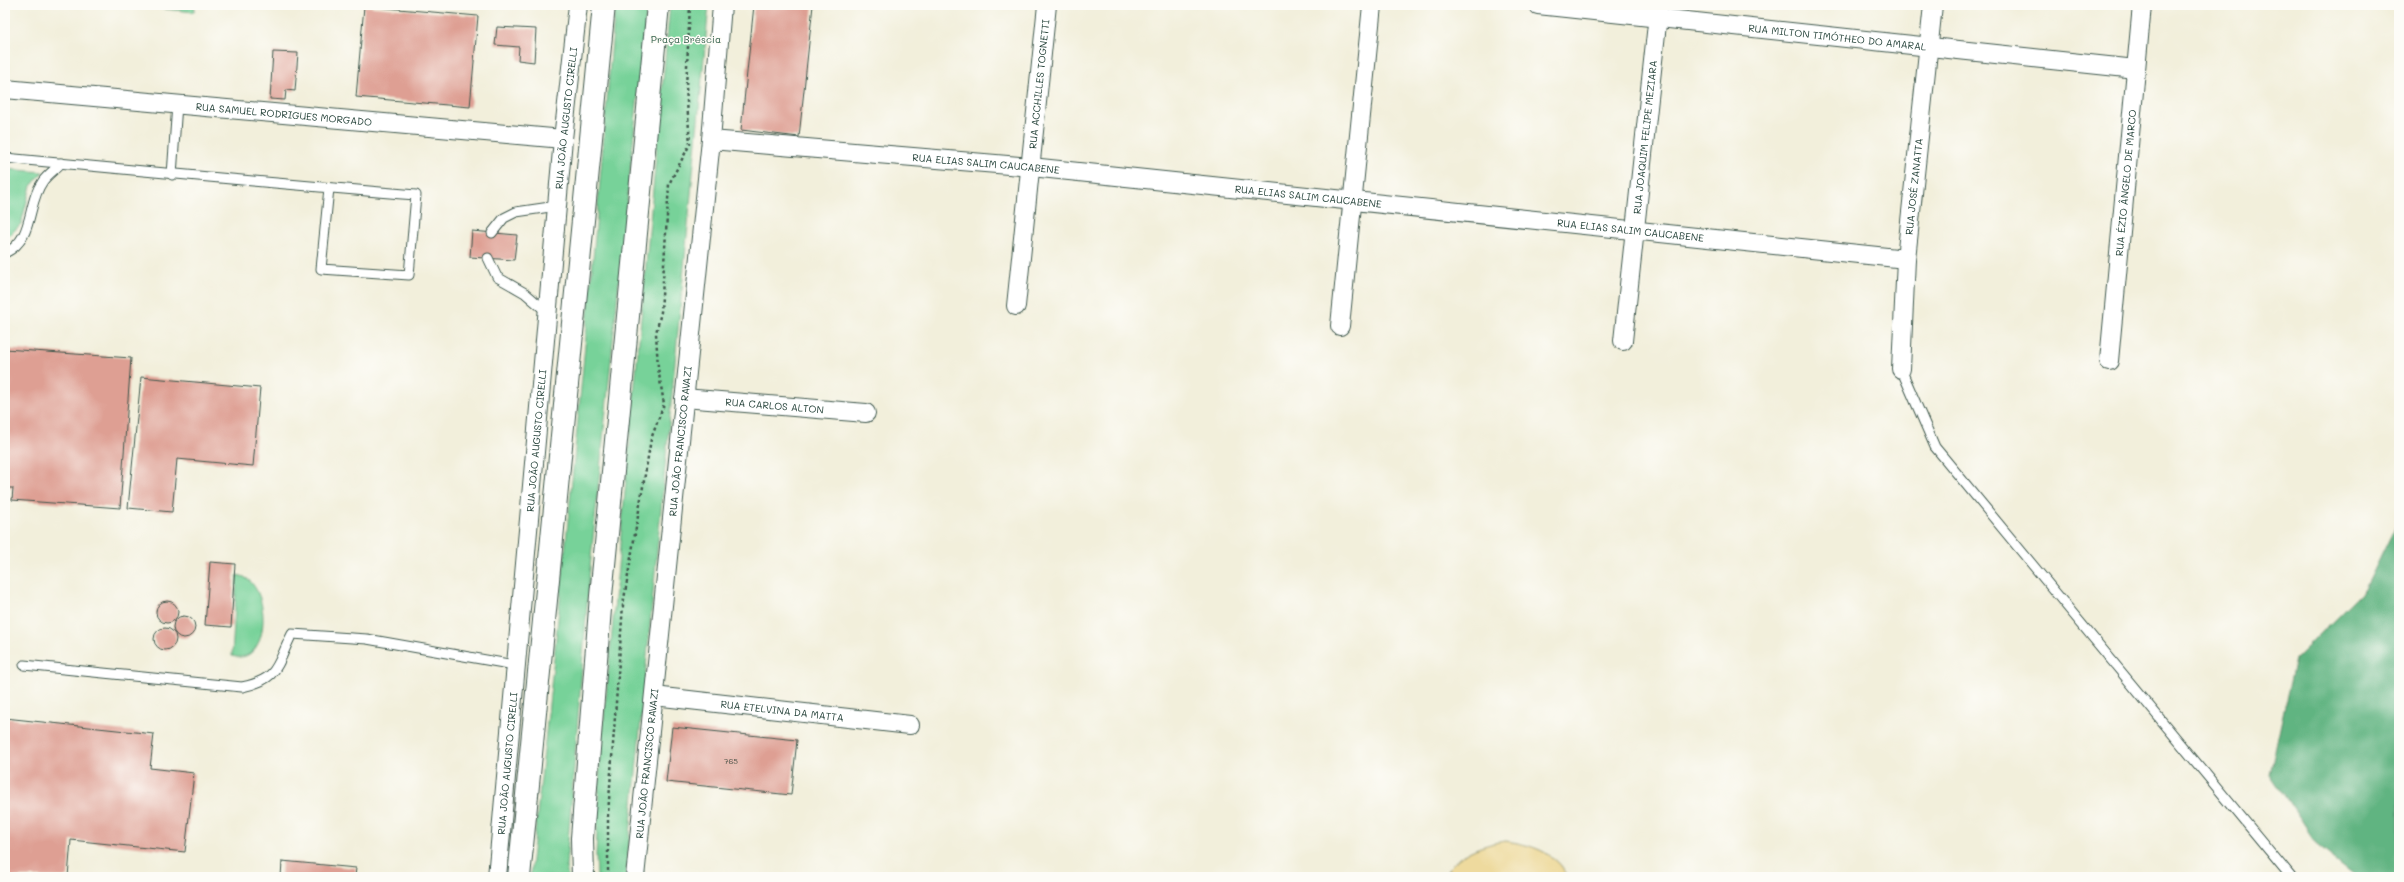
<svg xmlns="http://www.w3.org/2000/svg" width="2404" height="882" font-family="Mali,sans-serif">
	<style>
		.green { fill: #77d299; stroke: #4b8866 }
		.forest { fill: #61b481; stroke: #40785a }
		.sand { fill: #eeda9e; stroke: #868c69 }
		.building { fill: #de9f93 }
		.lines { fill: none; stroke-linecap: round; stroke-linejoin: round }
		.service-casing { stroke: #3f584d; stroke-width: 11 }
		.minor-casing { stroke: #3f584d; stroke-width: 20 }
		.secondary-casing { stroke: #3f584d; stroke-width: 24 }
		.path { stroke: #3f584d; stroke-width: 2.5; stroke-dasharray: 3 3; stroke-linecap: butt }
		.service { stroke: #fff; stroke-width: 9 }
		.minor { stroke: #fff; stroke-width: 18 }
		.secondary { stroke: #fff; stroke-width: 22 }
		.labels { text-anchor: middle; dominant-baseline: central; stroke-width: 3; stroke-linejoin: round; paint-order: stroke }
		.number-label { font-size: 8px; fill: #4f564c }
		.street-label { font-size: 10px; fill: #1f3d34; stroke: #fdfcf7 }
		.park-label { font-size: 10px; fill: #35624d; stroke: #fdfcf7 }
	</style>
	<rect width="100%" height="100%" fill="#fdfcf7"/>
	<filter id="ink" filterUnits="userSpaceOnUse"><feTurbulence type="fractalNoise" baseFrequency=".025" numOctaves="2"/><feDisplacementMap in="SourceGraphic" scale="8" xChannelSelector="R" yChannelSelector="G"/><feConvolveMatrix kernelMatrix="1 2 1 2 8 2 1 2 1" color-interpolation-filters="sRGB"/></filter>
	<filter id="wash" filterUnits="userSpaceOnUse"><feTurbulence type="fractalNoise" baseFrequency=".012" numOctaves="4" result="noise"/><feDisplacementMap in="SourceGraphic" scale="16" xChannelSelector="R" yChannelSelector="G"/><feGaussianBlur stdDeviation="0.9" result="paint"/><feColorMatrix in="noise" values="0 0 0 0 0 0 0 0 0 0 0 0 0 0 0 0 0 1.4 0 .05"/><feComposite in="paint" operator="in"/></filter>
	<g filter="url(#wash)">
		<rect width="100%" height="100%" fill="#f2efdb"/>
		<!-- green -->
		<g class="green">
			<polygon points="125,5 195,5 194,12"/>
			<path d="M615 5H647L590 568 566 867 568 877H530C563 587 591 296 615 5Z"/>
			<polygon points="670,5 709,5 626,877 597,877 596,856 600,761"/>
			<polygon points="5,169 43,172 31,186 21,224 5,240"/>
			<path d="M237 575C273 579 272 668 232 656Z"/>
		</g>
		<!-- forest -->
		<polygon class="forest" points="2399,519 2399,877 2357,877 2318,846 2270,774 2295,659 2365,589"/>
		<!-- sand -->
		<path class="sand" d="M1505 841C1529 844 1557 852 1568 877H1444C1455 853 1482 845 1505 841Z"/>
		<g id="blocks">
			<!-- building -->
			<g class="building">
				<polygon points="754,5 813,5 799,137 741,130"/>
				<polygon points="364,6 478,16 470,107 356,97"/>
				<polygon points="497,27 536,29 534,62 518,60 519,47 495,45"/>
				<polygon points="273,52 298,53 295,91 286,90 285,100 270,99"/>
				<polygon points="472,231 517,235 514,260 470,257"/>
				<polygon points="5,349 131,358 120,508 12,500 13,488 5,488"/>
				<polygon points="141,377 260,388 253,466 177,459 172,512 128,508"/>
				<polygon points="210,562 235,564 231,627 205,625"/>
				<circle cx="167" cy="612" r="11"/>
				<circle cx="184" cy="627" r="11"/>
				<circle cx="165" cy="639" r="11"/>
				<polygon points="5,718 154,734 150,768 194,773 185,852 71,840 68,877 5,877"/>
				<polygon points="672,727 797,740 791,795 666,782"/>
				<polygon points="282,861 356,868 355,877 281,877"/>
			</g>
		</g>
	</g>
	<g filter="url(#ink)">
		<use href="#blocks" fill-opacity="0" stroke="#3f584d" stroke-width="1"/>
		<g class="lines">
			<!-- service casing -->
			<g class="service-casing">
				<g id="service">
					<path d="M5 158C142 171 279 184 416 195L409 275 321 269 329 188"/>
					<polyline points="172,175 177,104"/>
					<polyline points="492,233 504,218 516,212 557,206"/>
					<path d="M5 253C35 239 26 204 43 181 48 174 56 169 61 163"/>
					<polyline points="488,258 497,277 525,293 547,312"/>
					<polyline points="1901,369 1935,447 2291,877"/>
					<path d="M24 665 242 687C280 679 276 665 292 634L367 639 515 665"/>
				</g>
			</g>
			<!-- minor casing -->
			<g class="minor-casing">
				<g id="minor">
					<path id="s1" d="M1538 5 2136 69"/>
					<path id="s2" d="M5 89 563 139"/>
					<path id="s3" d="M711 140 1031 167 1906 259"/>
					<path id="s4" d="M1016 306 1047 5"/>
					<polyline points="1340,326 1372,5"/>
					<path id="s5" d="M1623 341 1659 5"/>
					<path id="s6" d="M2109 361 2142 5"/>
					<path id="s7" d="M1901 369 1906 259 1933 5"/>
					<path id="s8" d="M684 398 866 413"/>
					<path id="s9" d="M654 696 910 725"/>
					<path id="s10" d="M497 877 563 139 578 5"/>
					<path id="s11" d="M635 877 711 140 722 5"/>
				</g>
			</g>
			<!-- secondary casing -->
			<g class="secondary-casing">
				<g id="secondary">
					<polyline points="519,877 604,5"/>
					<polyline points="583,877 582,838 601,596 658,5"/>
				</g>
			</g>
			<!-- path -->
			<polyline class="path" points="608,877 608,814 623,605 651,439 664,404 658,368 656,333 661,312 669,184 690,144 686,87 690,5"/>
			<!-- service -->
			<use href="#service" class="service"/>
			<!-- minor -->
			<use href="#minor" class="minor"/>
			<!-- secondary -->
			<use href="#secondary" class="secondary"/>
		</g>
	</g>
	<g class="labels">
		<!-- number labels -->
		<g class="number-label">
			<text x="731" y="761">765</text>
		</g>
		<!-- street labels -->
		<g class="street-label">
			<text stroke="none"><textPath href="#s1" startOffset="301">RUA MILTON TIMÓTHEO DO AMARAL</textPath></text>
			<text stroke="none"><textPath href="#s4" startOffset="223">RUA ACCHILLES TOGNETTI</textPath></text>
			<text stroke="none"><textPath href="#s2" startOffset="280">RUA SAMUEL RODRIGUES MORGADO</textPath></text>
			<text stroke="none"><textPath href="#s10" startOffset="762">RUA JOÃO AUGUSTO CIRELLI</textPath></text>
			<text stroke="none"><textPath href="#s5" startOffset="205">RUA JOAQUIM FELIPE MEZIARA</textPath></text>
			<text stroke="none"><textPath href="#s3" startOffset="276">RUA ELIAS SALIM CAUCABENE</textPath></text>
			<text stroke="none"><textPath href="#s6" startOffset="179">RUA ÉZIO ÂNGELO DE MARCO</textPath></text>
			<text stroke="none"><textPath href="#s7" startOffset="183">RUA JOSÉ ZANATTA</textPath></text>
			<text stroke="none"><textPath href="#s3" startOffset="600">RUA ELIAS SALIM CAUCABENE</textPath></text>
			<text stroke="none"><textPath href="#s3" startOffset="924">RUA ELIAS SALIM CAUCABENE</textPath></text>
			<text stroke="none"><textPath href="#s8" startOffset="91">RUA CARLOS ALTON</textPath></text>
			<text stroke="none"><textPath href="#s10" startOffset="438">RUA JOÃO AUGUSTO CIRELLI</textPath></text>
			<text stroke="none"><textPath href="#s11" startOffset="438">RUA JOÃO FRANCISCO RAVAZI</textPath></text>
			<text stroke="none"><textPath href="#s9" startOffset="129">RUA ETELVINA DA MATTA</textPath></text>
			<text stroke="none"><textPath href="#s11" startOffset="114">RUA JOÃO FRANCISCO RAVAZI</textPath></text>
			<text stroke="none"><textPath href="#s10" startOffset="114">RUA JOÃO AUGUSTO CIRELLI</textPath></text>
		</g>
		<!-- park labels -->
		<g class="park-label">
			<text x="686" y="39">Praça Bréscia</text>
		</g>
	</g>
	<!-- margin -->
	<rect width="2404" height="882" fill="none" stroke="#fdfcf7" stroke-width="20"/>
</svg>
